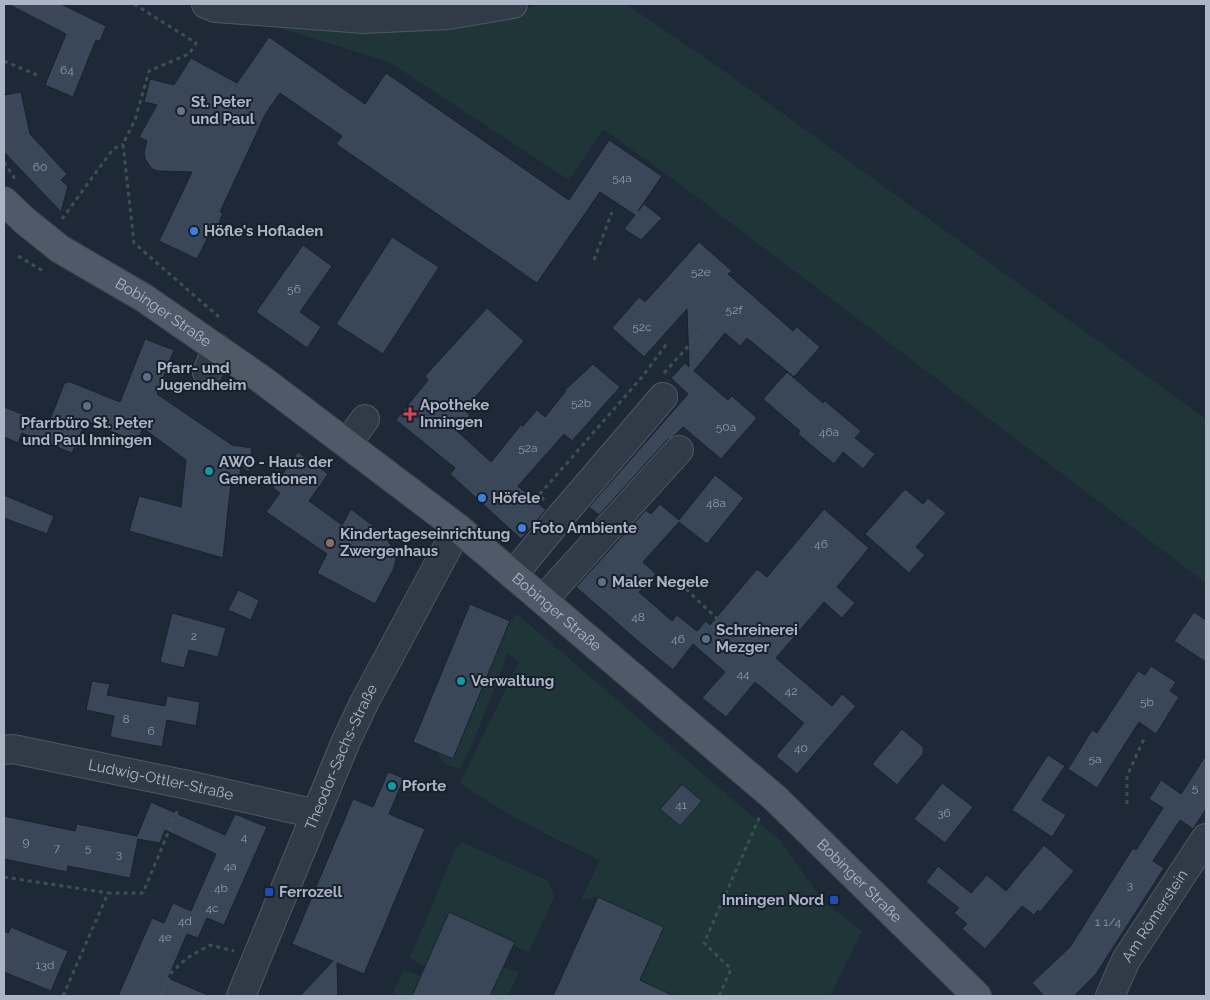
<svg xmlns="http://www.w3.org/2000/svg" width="1210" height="1000" font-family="Raleway,sans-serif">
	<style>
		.green { fill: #203538 }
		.building { fill: #3a4758; stroke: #19222e }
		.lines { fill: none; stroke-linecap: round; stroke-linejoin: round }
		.minor-casing { stroke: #4f5866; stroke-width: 30 }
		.major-casing { stroke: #3b4451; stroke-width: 30 }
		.path { stroke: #3a5153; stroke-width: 3; stroke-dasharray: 4 4; stroke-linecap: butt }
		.minor { stroke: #313b47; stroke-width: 28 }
		.major { stroke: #4f5a68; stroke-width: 28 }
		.worship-dot { fill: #6b7280; stroke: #17202c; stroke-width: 2 }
		.shop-dot { fill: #3f7fe0; stroke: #17202c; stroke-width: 2 }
		.service-dot { fill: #5c6f8a; stroke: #17202c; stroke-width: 2 }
		.health-dot { fill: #e0444e; stroke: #17202c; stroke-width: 2 }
		.culture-dot { fill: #0f9aa8; stroke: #17202c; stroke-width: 2 }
		.education-dot { fill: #8d6e63; stroke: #17202c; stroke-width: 2 }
		.transit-dot { fill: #1a4fb4; stroke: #17202c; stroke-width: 2 }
		.labels { text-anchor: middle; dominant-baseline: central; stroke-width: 4; stroke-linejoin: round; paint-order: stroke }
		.number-label { font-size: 12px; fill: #8f9aaa }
		.poi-label { font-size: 15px; font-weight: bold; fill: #abb5c5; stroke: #17202c; text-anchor: start }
		.street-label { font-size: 15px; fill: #abb5c5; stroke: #17202c }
	</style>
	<rect width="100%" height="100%" fill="#1e2937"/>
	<!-- green -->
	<g class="green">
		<polygon points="537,4 626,4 724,71 1206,419 1206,583 685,188 603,129 569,180 389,62 260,22 403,31 531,7"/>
		<path d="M517 614 781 841 823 901 862 931 830 996H674L640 980 664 927 598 897 581 900 600 860C550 837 505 814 460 783L519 662 508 653 472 745 460 769C450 766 440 765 439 753L453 759 510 621Z"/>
		<path d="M462 842 544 879C551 883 552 889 554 897L529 952 513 945 514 942 449 913 425 966 410 958 456 848Z"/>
		<polygon points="503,967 519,972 508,996 490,996"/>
		<polygon points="403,970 421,976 412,996 392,996"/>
	</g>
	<!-- building -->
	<g class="building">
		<polygon points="8,4 61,4 106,26 100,41 96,40 73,97 45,85 66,34"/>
		<polygon points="269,37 365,104 386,73 569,200 609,140 662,176 638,211 644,204 662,218 641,240 624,229 635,215 600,192 537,283 336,144 342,136 280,93 266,113 220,212 223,213 216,230 212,229 197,259 159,241 192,172 158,171 152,169 145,159 144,153 147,141 139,137 157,105 144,102 150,79 174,85 191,58 237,83"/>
		<polygon points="21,92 30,134 67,174 61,180 68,186 61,212 4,152 4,95"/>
		<polygon points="392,237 439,267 383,354 336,324"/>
		<polygon points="699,242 732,271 728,274 793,331 797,327 820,347 794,377 747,338 740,346 725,333 694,371 728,400 732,396 757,418 721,459 683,427 675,435 667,440 599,515 589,507 688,394 671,378 685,363 689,367 687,309 644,357 612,328 639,297 645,302"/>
		<polygon points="303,245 332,266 300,312 321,327 307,348 256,312"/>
		<polygon points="487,308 524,341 464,410 470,415 457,431 491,462 521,425 523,426 537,410 545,417 566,391 565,390 593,364 620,387 572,441 564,434 518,486 546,510 521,539 450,474 455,468 396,420 428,380 425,376"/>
		<polygon points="145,339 174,350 157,394 232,445 252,448 249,472 241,466 239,483 231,482 223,558 129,531 139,496 181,507 186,460 143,428 137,442 86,421 72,453 22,433 18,443 4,437 4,407 48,424 65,382 67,383 68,381 120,402"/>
		<polygon points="787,372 823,403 825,401 861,431 855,438 875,454 863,469 843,452 834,464 798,434 800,431 763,399"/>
		<polygon points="298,452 328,474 309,501 342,525 351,509 372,525 388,541 394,550 396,560 393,570 375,604 317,573 327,554 266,512 280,493 273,488"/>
		<polygon points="715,475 744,498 707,544 679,522 643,562 656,574 639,592 672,621 677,615 697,631 706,621 710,625 757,569 767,577 824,509 869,548 837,587 855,603 842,618 824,602 776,658 832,706 842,694 856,706 797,774 776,756 804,723 755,682 726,717 702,698 725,672 693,644 673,670 639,642 576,587 646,510 651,514 660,504 679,520"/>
		<polygon points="905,489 923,504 928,498 946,513 916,547 925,555 909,573 865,534"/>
		<polygon points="4,495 54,516 47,534 4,518"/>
		<polygon points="238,590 259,600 251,620 228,610"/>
		<polygon points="470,604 510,621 453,759 413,742"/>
		<polygon points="1194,612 1206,620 1206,662 1174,641"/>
		<polygon points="172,613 226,628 218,657 189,650 184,668 160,662"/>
		<polygon points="1151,666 1176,682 1170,691 1179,697 1156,734 1139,722 1097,788 1068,769 1092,730 1097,733 1138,671 1145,675"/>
		<polygon points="92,681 110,684 107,695 165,706 167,696 200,702 196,726 167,720 162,747 110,737 114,716 86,710"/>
		<polygon points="902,729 923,747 923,754 897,785 872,764"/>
		<polygon points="1048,755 1065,766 1042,800 1066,815 1052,837 1012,810"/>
		<polygon points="1206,755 1206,809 1193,829 1180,820 1153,861 1164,868 1096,974 1074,996 1044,996 1032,983 1070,947 1133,848 1136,850 1163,808 1149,799 1161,780 1181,794"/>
		<polygon points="388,772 404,778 389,814 425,829 364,974 337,963 338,996 300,996 333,961 292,944 353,799 373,807"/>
		<polygon points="942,783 973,807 945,843 914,819"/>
		<polygon points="682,784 702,801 680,826 660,809"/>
		<polygon points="151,802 225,835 235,814 267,827 224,925 207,918 198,938 187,934 168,978 210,996 118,996 152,918 164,923 173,903 191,911 216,854 165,830 160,843 138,839 130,878 68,866 67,872 4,859 4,816 75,831 77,824 137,836"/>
		<polygon points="1044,845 1074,871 1040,912 1038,910 1034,915 1022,906 985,949 962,929 967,924 954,913 959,908 926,882 938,866 971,893 987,875 1006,891"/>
		<polygon points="598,897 664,927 640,980 674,996 553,996"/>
		<polygon points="449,912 515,942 490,996 412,996"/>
		<polygon points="11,927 68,951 51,991 4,972 4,931 8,933"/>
	</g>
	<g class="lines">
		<!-- minor casing -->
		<g class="minor-casing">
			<g id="minor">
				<polyline points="206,4 216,8 364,19 448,15 513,4"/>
				<polyline points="207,372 217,348"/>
				<polyline points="347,444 365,419"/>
				<polyline points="513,575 562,515 663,397"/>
				<polyline points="543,600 679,450"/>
				<path id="s1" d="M4 750 13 749 188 785 316 814"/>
				<path id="s2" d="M241 996 346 741 365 701 458 528"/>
				<path id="s3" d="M1110 996 1126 960 1206 838"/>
			</g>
		</g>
		<!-- major casing -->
		<g class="major-casing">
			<g id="major">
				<path id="s4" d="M4 201 25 221 60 249 144 298 261 379 458 528 775 798 977 996"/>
			</g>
		</g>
		<!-- path -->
		<g class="path">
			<polyline points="134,4 196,43 189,54 149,71 135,120 123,144 134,243 219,317"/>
			<polyline points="4,61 37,75"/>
			<polyline points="4,162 15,179"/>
			<polyline points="62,219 113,149 123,144"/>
			<polyline points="18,256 45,272"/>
			<polyline points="594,260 612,212"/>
			<polyline points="664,373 708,324"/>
			<polyline points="544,500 539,495 642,377 668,342"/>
			<polyline points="686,589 734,635"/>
			<polyline points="1127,804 1127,776 1144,739"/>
			<polyline points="4,877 108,893"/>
			<polyline points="63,996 108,893 143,893 178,809"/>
			<polyline points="161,996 170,974 187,958 210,945 234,951"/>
			<polyline points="719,996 731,969 704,943 760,816"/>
		</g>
		<!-- minor -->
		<use href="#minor" class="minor"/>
		<!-- major -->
		<use href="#major" class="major"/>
	</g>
	<!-- markers -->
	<circle class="worship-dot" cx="181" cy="111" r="5"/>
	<g class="shop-dot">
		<circle cx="194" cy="231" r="5"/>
		<circle cx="482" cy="498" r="5"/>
		<circle cx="522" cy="528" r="5"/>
	</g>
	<g class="service-dot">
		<circle cx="147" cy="377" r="5"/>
		<circle cx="87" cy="406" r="5"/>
		<circle cx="602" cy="582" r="5"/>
		<circle cx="706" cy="639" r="5"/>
	</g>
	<path class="health-dot" d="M407.5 406.5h5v5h5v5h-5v5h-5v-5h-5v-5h5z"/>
	<g class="culture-dot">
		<circle cx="209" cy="471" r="5"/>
		<circle cx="461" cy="681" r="5"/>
		<circle cx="392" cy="786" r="5"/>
	</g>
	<circle class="education-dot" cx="330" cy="543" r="5"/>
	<g class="transit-dot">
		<rect x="264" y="887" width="10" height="10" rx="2.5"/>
		<rect x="829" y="895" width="10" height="10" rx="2.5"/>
	</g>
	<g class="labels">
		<!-- number labels -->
		<g class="number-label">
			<text x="67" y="70">64</text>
			<text x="40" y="167">60</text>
			<text x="622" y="178">54a</text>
			<text x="701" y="272">52e</text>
			<text x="294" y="289">56</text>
			<text x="734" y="310">52f</text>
			<text x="642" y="327">52c</text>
			<text x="581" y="403">52b</text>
			<text x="726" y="427">50a</text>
			<text x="829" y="432">46a</text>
			<text x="528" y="448">52a</text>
			<text x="716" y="503">48a</text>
			<text x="821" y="544">46</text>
			<text x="638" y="617">48</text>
			<text x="194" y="636">2</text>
			<text x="678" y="639">46</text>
			<text x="743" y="674">44</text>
			<text x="791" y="691">42</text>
			<text x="1147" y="702">5b</text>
			<text x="126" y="719">8</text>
			<text x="151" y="731">6</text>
			<text x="801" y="748">40</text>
			<text x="1095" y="759">5a</text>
			<text x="1195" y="788">5</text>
			<text x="681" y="805">41</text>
			<text x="944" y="813">36</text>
			<text x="244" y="837">4</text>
			<text x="26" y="842">9</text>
			<text x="57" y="848">7</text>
			<text x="88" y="848">5</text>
			<text x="119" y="854">3</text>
			<text x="230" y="866">4a</text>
			<text x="1130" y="885">3</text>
			<text x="221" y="888">4b</text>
			<text x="212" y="908">4c</text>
			<text x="185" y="921">4d</text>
			<text x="1108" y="922">1 1/4</text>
			<text x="165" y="937">4e</text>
			<text x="45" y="965">13d</text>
		</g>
		<!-- poi labels -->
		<g class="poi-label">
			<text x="191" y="102">St. Peter<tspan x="191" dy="17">und Paul</tspan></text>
			<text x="204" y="231">Höfle's Hofladen</text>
			<text x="157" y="368">Pfarr- und<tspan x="157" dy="17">Jugendheim</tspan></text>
			<text x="420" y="405">Apotheke<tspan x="420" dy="17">Inningen</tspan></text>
			<text x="87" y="423" text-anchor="middle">Pfarrbüro St. Peter<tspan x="87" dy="17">und Paul Inningen</tspan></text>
			<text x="219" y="462">AWO - Haus der<tspan x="219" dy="17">Generationen</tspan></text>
			<text x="492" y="498">Höfele</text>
			<text x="532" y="528">Foto Ambiente</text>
			<text x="340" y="534">Kindertageseinrichtung<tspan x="340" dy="17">Zwergenhaus</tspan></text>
			<text x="612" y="582">Maler Negele</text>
			<text x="716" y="630">Schreinerei<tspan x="716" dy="17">Mezger</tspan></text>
			<text x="471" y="681">Verwaltung</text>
			<text x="402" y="786">Pforte</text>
			<text x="279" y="892">Ferrozell</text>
			<text x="824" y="900" text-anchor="end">Inningen Nord</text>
		</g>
		<!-- street labels -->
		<g class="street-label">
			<text stroke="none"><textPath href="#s4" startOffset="195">Bobinger Straße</textPath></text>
			<text stroke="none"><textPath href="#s4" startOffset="690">Bobinger Straße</textPath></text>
			<text stroke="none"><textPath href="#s2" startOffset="259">Theodor-Sachs-Straße</textPath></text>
			<text stroke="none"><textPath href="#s1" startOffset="160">Ludwig-Ottler-Straße</textPath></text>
			<text stroke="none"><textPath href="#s4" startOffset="1095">Bobinger Straße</textPath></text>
			<text stroke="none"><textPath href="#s3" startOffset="92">Am Römerstein</textPath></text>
		</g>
	</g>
	<!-- border -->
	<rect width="1210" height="1000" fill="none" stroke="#abb5c5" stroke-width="10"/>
</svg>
